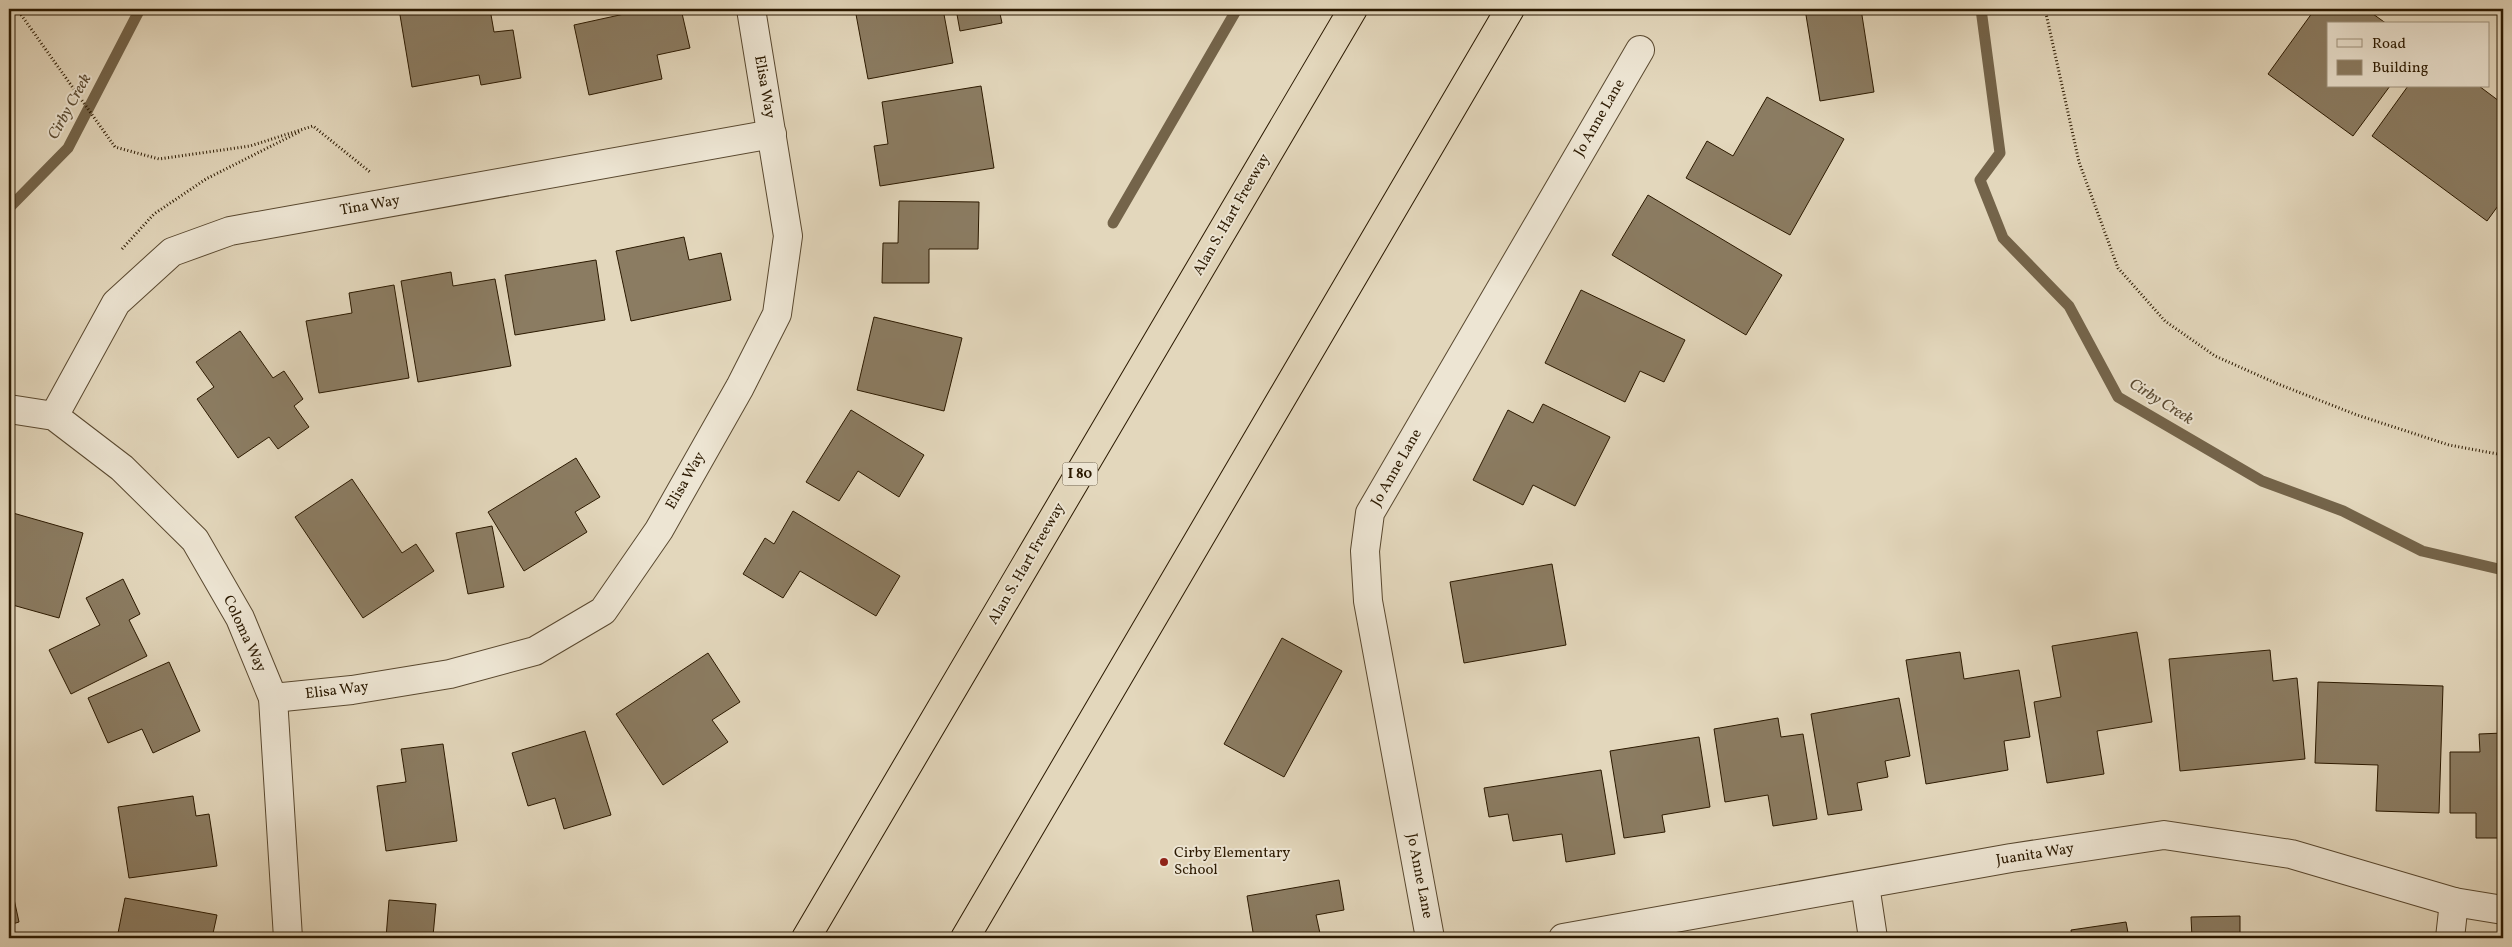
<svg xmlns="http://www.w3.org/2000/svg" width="2512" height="947" font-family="Vollkorn,serif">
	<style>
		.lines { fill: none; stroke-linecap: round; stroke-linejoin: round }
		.stream { stroke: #74644a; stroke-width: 11 }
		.building { fill: #8b7c62; stroke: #2b1900 }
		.minor-casing { stroke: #59482f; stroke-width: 30 }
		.highway-casing { stroke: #2b1900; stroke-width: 30 }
		.path { stroke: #2b1900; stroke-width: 3; stroke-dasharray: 1 2.5; stroke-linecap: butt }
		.minor { stroke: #ede5d3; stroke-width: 28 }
		.highway { stroke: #e3d7bc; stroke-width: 28 }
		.poi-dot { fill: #8f2418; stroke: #ede5d3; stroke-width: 2 }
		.labels { text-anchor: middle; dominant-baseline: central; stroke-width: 4; stroke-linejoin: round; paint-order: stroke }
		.shield { fill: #ede5d3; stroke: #65563f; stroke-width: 1 }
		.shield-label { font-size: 14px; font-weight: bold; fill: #2b1900 }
		.street-label { font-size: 15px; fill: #2b1900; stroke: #ede5d3 }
		.poi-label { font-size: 15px; fill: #2b1900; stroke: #ede5d3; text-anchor: start }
		.water-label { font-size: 16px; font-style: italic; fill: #5b4b32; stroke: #ede5d3 }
	</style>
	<rect width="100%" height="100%" fill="#e3d7bc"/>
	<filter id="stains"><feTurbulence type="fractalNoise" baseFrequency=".004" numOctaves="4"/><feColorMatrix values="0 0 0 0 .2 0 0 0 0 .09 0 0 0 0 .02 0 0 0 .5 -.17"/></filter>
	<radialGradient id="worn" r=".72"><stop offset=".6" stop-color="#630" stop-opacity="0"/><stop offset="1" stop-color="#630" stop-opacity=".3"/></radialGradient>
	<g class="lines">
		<!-- stream -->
		<g class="stream">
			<polyline points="1981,9 2000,153 1980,180 2003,238 2069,306 2118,397 2262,481 2343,511 2422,551 2503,570"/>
			<polyline points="9,208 68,148 140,9"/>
			<polyline points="1113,223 1237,9"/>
		</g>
	</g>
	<!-- building -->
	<g class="building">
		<polygon points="399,9 490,9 494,32 513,30 521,78 481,85 479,75 412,87"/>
		<polygon points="647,9 681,9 690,48 657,55 662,79 589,95 574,25"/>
		<polygon points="855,9 943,9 953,63 868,79"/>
		<polygon points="956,9 999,9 1002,23 960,31"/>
		<polygon points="1805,9 1861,9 1874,92 1820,101"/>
		<polygon points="2315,9 2366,9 2387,24 2328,24 2328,86 2390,86 2353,136 2268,74"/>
		<polygon points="981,86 994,168 880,186 874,146 888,144 882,102"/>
		<polygon points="2408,86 2479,86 2503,104 2503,199 2487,221 2372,136"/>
		<polygon points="1767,97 1844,139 1790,235 1686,178 1707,141 1733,156"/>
		<polygon points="1648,195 1782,275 1746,335 1612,255"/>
		<polygon points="899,201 979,202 978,249 929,249 929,283 882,283 883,243 898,243"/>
		<polygon points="684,237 689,260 721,253 731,300 631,321 616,251"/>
		<polygon points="596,260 605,320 515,335 505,275"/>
		<polygon points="451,272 453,286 495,279 511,366 418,382 401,281"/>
		<polygon points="394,285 409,378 319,393 306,321 352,313 349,293"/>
		<polygon points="1581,290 1685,340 1664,382 1640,371 1625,402 1545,363"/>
		<polygon points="874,317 962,338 944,411 857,390"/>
		<polygon points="240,331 273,378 284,371 303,399 294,406 309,427 278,449 269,437 238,458 197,399 214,387 196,362"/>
		<polygon points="1543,404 1610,437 1575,506 1533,485 1523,505 1473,480 1508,410 1533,423"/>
		<polygon points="851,410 924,455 899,497 858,471 839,501 806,482"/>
		<polygon points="576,458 600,497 575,512 587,532 524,571 488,512"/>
		<polygon points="352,479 402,553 416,544 434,571 363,618 295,517"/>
		<polygon points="793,511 900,576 876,616 800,571 783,598 743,574 765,538 774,544"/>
		<polygon points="13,513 83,533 59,618 9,604 9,529"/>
		<polygon points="492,526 504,587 468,594 456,533"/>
		<polygon points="1552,564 1566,645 1464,663 1450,582"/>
		<polygon points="123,579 140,614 129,620 147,656 71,694 49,650 100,625 86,598"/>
		<polygon points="2137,632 2152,722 2097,731 2104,774 2047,783 2034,702 2061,697 2052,646"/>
		<polygon points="1282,638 1342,671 1284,777 1224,744"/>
		<polygon points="2270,650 2273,681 2297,678 2305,759 2180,771 2169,659"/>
		<polygon points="1960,652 1964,679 2019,670 2030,737 2004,741 2008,770 1926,784 1906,660"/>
		<polygon points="708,653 740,702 712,720 728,742 663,785 616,714"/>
		<polygon points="169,662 200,731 153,753 142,729 108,743 88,698"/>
		<polygon points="2318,682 2443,686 2439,813 2376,811 2378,765 2315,763"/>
		<polygon points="1899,698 1910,756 1885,761 1888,777 1857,783 1862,810 1828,815 1811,714"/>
		<polygon points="1778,718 1781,737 1803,734 1817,819 1773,826 1768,795 1725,802 1714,729"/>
		<polygon points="585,731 611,815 564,829 555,798 528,806 512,753"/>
		<polygon points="2503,733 2503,838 2476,838 2476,813 2450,813 2450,752 2480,752 2479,734"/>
		<polygon points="1699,737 1710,807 1662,815 1665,832 1624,838 1610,751"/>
		<polygon points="443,744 457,841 386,851 377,786 406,782 401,749"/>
		<polygon points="1601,770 1615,854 1566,862 1562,834 1513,841 1508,814 1489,817 1484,788"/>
		<polygon points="193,796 196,816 209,814 217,866 129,878 118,807"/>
		<polygon points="9,876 19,922 9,925"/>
		<polygon points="1339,880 1344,910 1316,915 1321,938 1254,938 1247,896"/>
		<polygon points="125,898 217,915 212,938 117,938"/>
		<polygon points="389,900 436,904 433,936 454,938 386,938"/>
		<polygon points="2240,916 2240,938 2192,938 2191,917"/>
		<polygon points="2126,922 2129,938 2072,938 2071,930"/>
		<polygon points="2054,934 2055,938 2030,938"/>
	</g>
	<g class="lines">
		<!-- minor casing -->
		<g class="minor-casing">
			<g id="minor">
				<polyline points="9,409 54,416 122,468 195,540 240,618 273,698 288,938"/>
				<polyline points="54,416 116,303 172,252 230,231 772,134"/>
				<polyline points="273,698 352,690 450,674 535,651 603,611 659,530 740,387 777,314 788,236 751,9"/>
				<polyline points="1865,885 1873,938"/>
				<polyline points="1430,938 1368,601 1365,551 1370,513 1640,50"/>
				<polyline points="1563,938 2011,858 2164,835 2291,854 2454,902 2503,910"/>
				<polyline points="2450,938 2454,902"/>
			</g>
		</g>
		<!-- highway casing -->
		<g class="highway-casing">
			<g id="highway">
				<polyline points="806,938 1353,9"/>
				<polyline points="965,938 1510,9"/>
			</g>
		</g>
		<!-- path -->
		<g class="path">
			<polyline points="17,9 115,147 159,159 250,146 313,126 370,172"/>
			<polyline points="2045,9 2079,162 2118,268 2165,321 2215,356 2278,384 2357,415 2449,445 2503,455"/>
			<polyline points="122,249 154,214 206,179 301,131"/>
		</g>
		<!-- minor -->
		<use href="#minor" class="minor"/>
		<!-- highway -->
		<use href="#highway" class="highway"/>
	</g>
	<!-- markers -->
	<circle class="poi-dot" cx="1164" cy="862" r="5"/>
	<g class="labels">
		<!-- shield labels -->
		<rect class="shield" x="1062.5" y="462.5" width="35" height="23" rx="4"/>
		<g class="shield-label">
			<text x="1080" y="474">I 80</text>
		</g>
		<!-- street labels -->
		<g class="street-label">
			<text transform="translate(764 87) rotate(80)">Elisa Way</text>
			<text transform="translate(1600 118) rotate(-60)">Jo Anne Lane</text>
			<text transform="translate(370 206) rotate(-10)">Tina Way</text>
			<text transform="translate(1232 215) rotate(-60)">Alan S. Hart Freeway</text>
			<text transform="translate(1397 468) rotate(-60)">Jo Anne Lane</text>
			<text transform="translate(686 481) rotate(-60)">Elisa Way</text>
			<text transform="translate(1027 564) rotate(-60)">Alan S. Hart Freeway</text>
			<text transform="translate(244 634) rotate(65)">Coloma Way</text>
			<text transform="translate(337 691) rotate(-7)">Elisa Way</text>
			<text transform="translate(2035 855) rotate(-9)">Juanita Way</text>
			<text transform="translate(1419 876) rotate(79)">Jo Anne Lane</text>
		</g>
		<!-- poi labels -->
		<g class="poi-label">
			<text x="1174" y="853">Cirby Elementary<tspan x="1174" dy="17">School</tspan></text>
		</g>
		<!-- water labels -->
		<g class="water-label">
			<text transform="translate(70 107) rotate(-61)">Cirby Creek</text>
			<text transform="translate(2161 402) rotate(32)">Cirby Creek</text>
		</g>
	</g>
	<!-- margin -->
	<rect width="2512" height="947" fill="none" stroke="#e3d7bc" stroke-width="30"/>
	<rect x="10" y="10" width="2492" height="927" fill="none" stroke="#2b1900" stroke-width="2.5"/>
	<rect x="15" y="15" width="2482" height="917" fill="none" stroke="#2b1900"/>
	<!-- legend -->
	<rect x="2327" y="22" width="162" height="65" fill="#ede5d3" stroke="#9f937f"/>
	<rect x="2337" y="39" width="25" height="8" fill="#ede5d3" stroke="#9f937f"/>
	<text x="2372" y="48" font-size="15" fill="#2b1900">Road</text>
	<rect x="2337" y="60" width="25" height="15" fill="#8b7c62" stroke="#9f937f"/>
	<text x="2372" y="72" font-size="15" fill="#2b1900">Building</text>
	<rect width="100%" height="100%" filter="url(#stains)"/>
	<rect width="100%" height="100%" fill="url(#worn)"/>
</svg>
